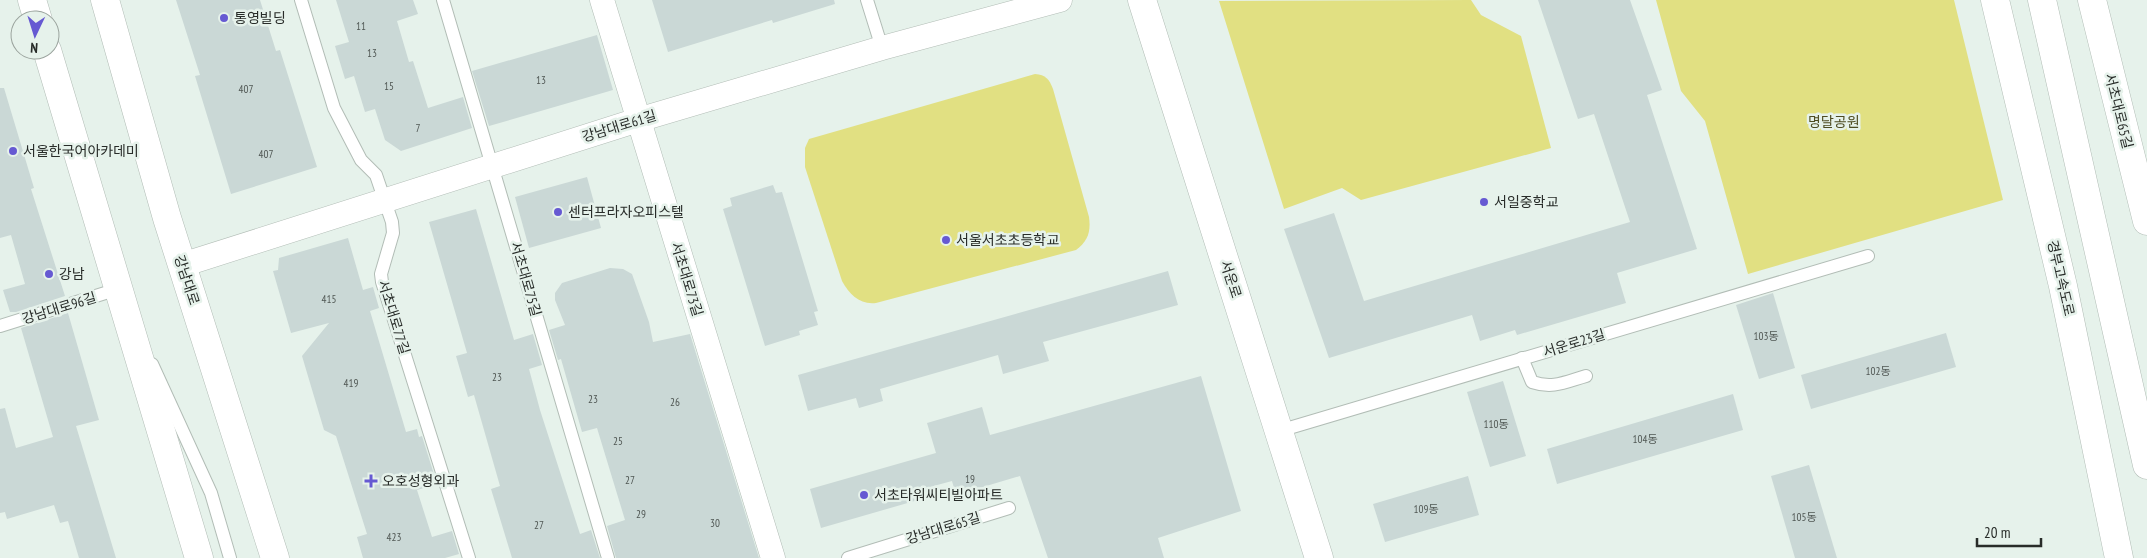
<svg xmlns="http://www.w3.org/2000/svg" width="2147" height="558" font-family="'PT Sans Narrow','Noto Sans KR',sans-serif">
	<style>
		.green { fill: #e1e082 }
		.building { fill: #cad8d6 }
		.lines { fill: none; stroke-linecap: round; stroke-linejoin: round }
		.lane-casing { stroke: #b2bdb6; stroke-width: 14 }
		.street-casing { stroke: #b2bdb6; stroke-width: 25 }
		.secondary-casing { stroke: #b2bdb6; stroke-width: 29 }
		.primary-casing { stroke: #b2bdb6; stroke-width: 29 }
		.highway-casing { stroke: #b2bdb6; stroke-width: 29 }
		.lane { stroke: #fff; stroke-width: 12 }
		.street { stroke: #fff; stroke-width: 24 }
		.secondary { stroke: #fff; stroke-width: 28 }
		.primary { stroke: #fff; stroke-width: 28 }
		.highway { stroke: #fff; stroke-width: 28 }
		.poi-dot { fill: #6659d2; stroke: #e6f2eb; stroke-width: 2 }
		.labels { text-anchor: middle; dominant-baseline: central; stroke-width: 5; stroke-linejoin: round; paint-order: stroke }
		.number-label { font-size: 11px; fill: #505754 }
		.poi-label { font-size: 14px; fill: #282c29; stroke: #e6f2eb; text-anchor: start }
		.street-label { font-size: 14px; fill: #282c29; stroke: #e6f2eb }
		.park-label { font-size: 14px; fill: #4d4c21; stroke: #e6f2eb }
	</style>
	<rect width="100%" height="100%" fill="#e6f2eb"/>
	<!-- green -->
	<g class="green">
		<polygon points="1471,0 1481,15 1521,36 1551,148 1361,200 1342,188 1284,209 1219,1"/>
		<polygon points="1656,0 1954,0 2003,200 1748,274 1705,121 1681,91"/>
		<path d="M1035 74C1046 75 1049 79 1053 89L1089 217C1091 232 1088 241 1076 250L876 303C860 305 850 295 842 281L805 167V148L809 139Z"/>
	</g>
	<!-- building -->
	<g class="building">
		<polygon points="176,0 260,0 276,51 280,50 317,167 231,194 195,76 200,75"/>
		<polygon points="336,0 413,0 418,14 397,21 409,62 413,61 428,108 463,97 472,128 401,151 385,140 375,109 365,112 354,76 345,79 335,46 349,42"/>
		<polygon points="652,0 834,0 835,4 773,23 772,20 668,52"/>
		<polygon points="1538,0 1630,0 1662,90 1647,95 1697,249 1617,273 1626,303 1517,335 1515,330 1480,341 1472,315 1329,358 1284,229 1334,213 1364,301 1630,222 1594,114 1578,119"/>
		<polygon points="597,35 613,90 489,126 472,71"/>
		<polygon points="0,88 4,88 34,188 31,189 65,296 16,312 10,312 3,290 25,284 11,235 0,238"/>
		<polygon points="587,177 601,228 529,248 515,197"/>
		<polygon points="773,185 776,193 782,192 818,311 814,312 818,325 799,331 800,335 765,346 723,209 732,206 730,198"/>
		<polygon points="476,209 514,340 533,334 542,365 529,369 540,410 580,534 591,530 600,558 512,558 491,489 500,486 474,395 468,397 456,356 467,353 429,222"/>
		<polygon points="348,238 363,290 373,287 379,308 370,311 406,432 417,429 419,437 422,436 437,484 417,490 432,537 452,531 459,554 445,558 363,558 357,537 367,534 336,436 324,430 302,356 329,323 291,333 273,271 278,270 279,258"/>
		<polygon points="610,268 623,269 632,274 649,322 653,342 690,334 759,558 616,558 607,526 625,520 597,428 582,432 561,359 558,360 549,330 565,325 555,300 555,293 562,283"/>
		<polygon points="1168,271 1178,305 1043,342 1049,361 1003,374 998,355 880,389 883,401 859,408 856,398 808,411 798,375"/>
		<polygon points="1773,293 1795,368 1759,379 1736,305"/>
		<polygon points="68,313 99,420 76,426 116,558 79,558 68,521 60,523 54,505 7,519 5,512 0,513 0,409 5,408 16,448 53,437 21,328"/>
		<polygon points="1946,333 1956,367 1811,409 1801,375"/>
		<polygon points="1201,376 1241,511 1158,538 1164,558 1048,558 1020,476 956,495 952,481 915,491 918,500 821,528 810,489 936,453 927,423 982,407 990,435"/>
		<polygon points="1503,381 1526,456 1490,467 1467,392"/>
		<polygon points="1733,394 1743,430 1557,484 1547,449"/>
		<polygon points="1809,465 1837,558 1795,558 1771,476"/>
		<polygon points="1468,476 1479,515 1385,542 1373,504"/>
	</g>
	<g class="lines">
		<!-- lane casing -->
		<g class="lane-casing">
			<g id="lane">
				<polyline points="301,0 334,108 361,160 376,175 392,222 393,233 381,274 382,282 469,558"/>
				<polyline points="443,0 608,558"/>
				<polyline points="867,0 882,48"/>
				<polyline points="0,326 118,289"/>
				<path d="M1522 358 1532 382C1553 389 1565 382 1586 376"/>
				<polyline points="152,364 211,493 230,558"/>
				<polyline points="1279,431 1868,256"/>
				<polyline points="848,558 1009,508"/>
			</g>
		</g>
		<!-- street casing -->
		<g class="street-casing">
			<g id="street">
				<polyline points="602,0 773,558"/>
				<polyline points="182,265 638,120 882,48 1060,0"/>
			</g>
		</g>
		<!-- secondary casing -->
		<g class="secondary-casing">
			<g id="secondary">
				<polyline points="1142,0 1319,558"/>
				<polyline points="2092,0 2147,221"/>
			</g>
		</g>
		<!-- primary casing -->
		<g class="primary-casing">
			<g id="primary">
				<polyline points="32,0 38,20"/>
				<polyline points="105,0 167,218 275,558"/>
				<polyline points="47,50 199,558"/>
			</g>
		</g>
		<!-- highway casing -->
		<g class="highway-casing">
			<g id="highway">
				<polyline points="1995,0 2063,286 2119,558"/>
				<polyline points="2042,0 2147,465"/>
			</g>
		</g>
		<!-- lane -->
		<use href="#lane" class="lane"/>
		<!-- street -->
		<use href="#street" class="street"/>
		<!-- secondary -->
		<use href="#secondary" class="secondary"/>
		<!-- primary -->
		<use href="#primary" class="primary"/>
		<!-- highway -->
		<use href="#highway" class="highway"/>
	</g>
	<!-- markers -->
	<g class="poi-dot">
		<circle cx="224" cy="18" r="5"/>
		<circle cx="13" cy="151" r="5"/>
		<circle cx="1484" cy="202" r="5"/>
		<circle cx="558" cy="212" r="5"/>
		<circle cx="946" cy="240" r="5"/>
		<circle cx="49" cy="274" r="5"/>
		<path d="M368.5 473.5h5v5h5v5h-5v5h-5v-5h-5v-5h5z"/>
		<circle cx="864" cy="495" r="5"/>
	</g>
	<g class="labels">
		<!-- number labels -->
		<g class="number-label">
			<text x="361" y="26">11</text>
			<text x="372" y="53">13</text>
			<text x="541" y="80">13</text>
			<text x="389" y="86">15</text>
			<text x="246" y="89">407</text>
			<text x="418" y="128">7</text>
			<text x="266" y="154">407</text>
			<text x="329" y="299">415</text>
			<text x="1766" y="336">103동</text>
			<text x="1878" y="371">102동</text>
			<text x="497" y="377">23</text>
			<text x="351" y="383">419</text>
			<text x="593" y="399">23</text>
			<text x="675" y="402">26</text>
			<text x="1496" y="424">110동</text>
			<text x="1645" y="439">104동</text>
			<text x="618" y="441">25</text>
			<text x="970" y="479">19</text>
			<text x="630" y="480">27</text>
			<text x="1426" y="509">109동</text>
			<text x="641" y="514">29</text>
			<text x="1804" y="517">105동</text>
			<text x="715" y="523">30</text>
			<text x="539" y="525">27</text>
			<text x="394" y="537">423</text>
		</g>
		<!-- poi labels -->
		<g class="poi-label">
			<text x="234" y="18">통영빌딩</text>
			<text x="23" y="151">서울한국어아카데미</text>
			<text x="1494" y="202">서일중학교</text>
			<text x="568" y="212">센터프라자오피스텔</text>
			<text x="956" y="240">서울서초초등학교</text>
			<text x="59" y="274">강남</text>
			<text x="382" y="481">오호성형외과</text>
			<text x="874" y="495">서초타워씨티빌아파트</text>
		</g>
		<!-- street labels -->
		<g class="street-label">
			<text transform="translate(2119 111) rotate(76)">서초대로65길</text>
			<text transform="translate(619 126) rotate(-17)">강남대로61길</text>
			<text transform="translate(2061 278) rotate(77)">경부고속도로</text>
			<text transform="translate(526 279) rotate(74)">서초대로75길</text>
			<text transform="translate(687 279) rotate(73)">서초대로73길</text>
			<text transform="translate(1231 279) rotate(72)">서운로</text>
			<text transform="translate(187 280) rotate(72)">강남대로</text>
			<text transform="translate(59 308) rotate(-17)">강남대로96길</text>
			<text transform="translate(394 317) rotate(73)">서초대로77길</text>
			<text transform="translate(1574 343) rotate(-17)">서운로23길</text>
			<text transform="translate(943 528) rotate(-17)">강남대로65길</text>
		</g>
		<!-- park labels -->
		<g class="park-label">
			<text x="1834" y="122">명달공원</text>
		</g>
	</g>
	<!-- north arrow -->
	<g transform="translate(35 35) rotate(184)"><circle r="24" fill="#e6f2eb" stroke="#9aa39d"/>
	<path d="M0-4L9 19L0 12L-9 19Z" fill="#6659d2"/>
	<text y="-8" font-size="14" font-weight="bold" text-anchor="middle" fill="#282c29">N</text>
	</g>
	<!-- scale -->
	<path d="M1977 538v8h64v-8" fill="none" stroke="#282c29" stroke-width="2.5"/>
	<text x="1984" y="538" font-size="15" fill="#282c29" stroke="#e6f2eb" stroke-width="4" paint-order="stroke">20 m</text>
</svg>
